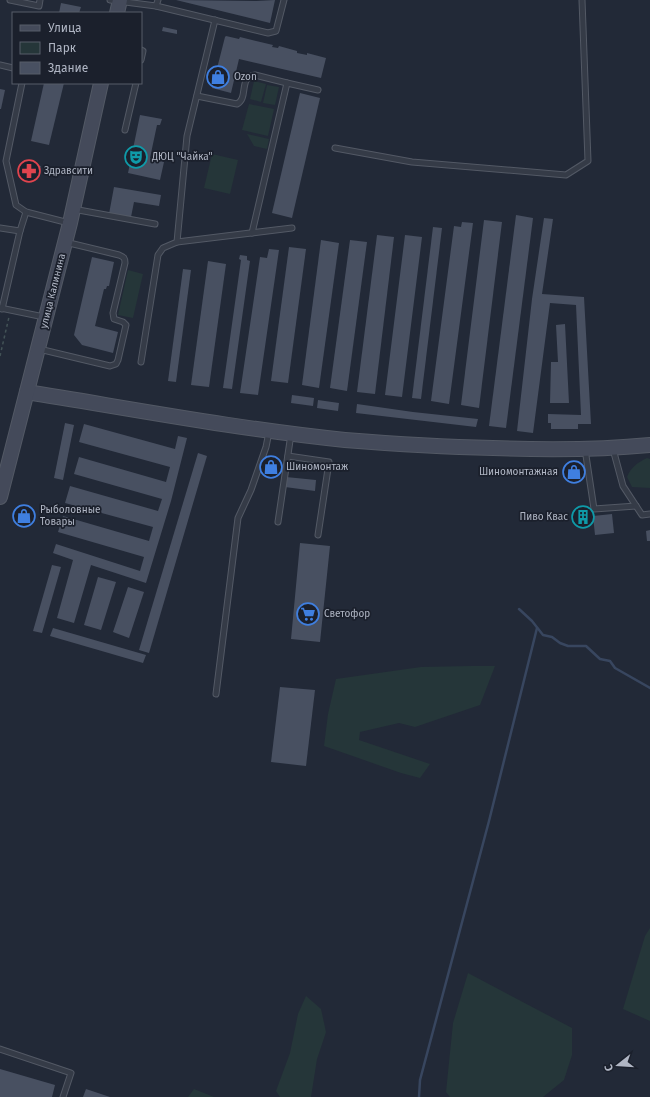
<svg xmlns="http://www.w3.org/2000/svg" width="650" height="1097" font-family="'Fira Sans',sans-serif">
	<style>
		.green { fill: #253639 }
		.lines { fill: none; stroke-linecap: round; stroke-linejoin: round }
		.stream { stroke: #38465f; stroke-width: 2.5 }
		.building { fill: #485061 }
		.lane-casing { stroke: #535965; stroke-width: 7 }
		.secondary-casing { stroke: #535965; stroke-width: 16 }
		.path { stroke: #435357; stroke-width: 1.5; stroke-dasharray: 3 3; stroke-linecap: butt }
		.lane { stroke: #353b47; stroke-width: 5 }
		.secondary { stroke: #444a5a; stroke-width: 14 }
		.labels { text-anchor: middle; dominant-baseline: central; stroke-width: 3.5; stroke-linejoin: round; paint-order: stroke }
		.poi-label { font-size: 10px; fill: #b0b6c4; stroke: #1b202c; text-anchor: start }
		.street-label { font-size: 10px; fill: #b0b6c4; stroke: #1b202c }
	</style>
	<rect width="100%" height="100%" fill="#222937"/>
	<!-- green -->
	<g class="green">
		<polygon points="254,81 266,84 261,102 250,99"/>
		<polygon points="267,85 279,87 275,105 263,103"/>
		<polygon points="249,104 274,109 268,136 242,130"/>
		<polygon points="247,134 269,139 267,149 254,146"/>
		<polygon points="212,154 238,160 230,194 204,188"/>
		<polygon points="128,270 143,274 133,318 118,315"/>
		<path d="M647 458 650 459V488L632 487 627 477C631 467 637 463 647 458Z"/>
		<polygon points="471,666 495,666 480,705 415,727 399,723 360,732 359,740 430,764 420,778 401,773 324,746 328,714 336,679 421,667"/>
		<polygon points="650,928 650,1021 623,1009 645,936"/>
		<polygon points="468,973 572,1028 572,1055 564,1080 543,1097 450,1097 446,1092 453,1023"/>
		<polygon points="306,996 321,1009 326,1032 317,1059 311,1097 280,1097 276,1091 290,1053 298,1014"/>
		<polygon points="194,1089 214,1097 188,1097"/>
	</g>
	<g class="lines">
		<!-- stream -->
		<g class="stream">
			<polyline points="519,609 532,621 543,635 552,637 560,643 568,646 586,646 600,659 610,661 615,668 650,688"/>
			<polyline points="419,1097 420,1080 489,821 537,628"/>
		</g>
	</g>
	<!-- building -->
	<g class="building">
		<polygon points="176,0 256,1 275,0 270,23"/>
		<polygon points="61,3 81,7 79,13 59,13"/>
		<polygon points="163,27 177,30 177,34 162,31"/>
		<polygon points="226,36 239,39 240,37 273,45 272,47 278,48 279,46 297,51 297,53 307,55 307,53 326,58 321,78 239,59 231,93 212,88 225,37"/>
		<polygon points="44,83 64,83 49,145 31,141"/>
		<polygon points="0,89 5,90 1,109 0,109"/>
		<polygon points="300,93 320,98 292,218 272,213"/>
		<polygon points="140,115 162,119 160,125 157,125 150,158 164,162 160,180 128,173"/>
		<polygon points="27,163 41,166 37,180 23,177"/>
		<polygon points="114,187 161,195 159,206 134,202 131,217 109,214"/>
		<polygon points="516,215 533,218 506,428 489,426"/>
		<polygon points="544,218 553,219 542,294 584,297 591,424 578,424 578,429 551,429 551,423 548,423 548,414 581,415 576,305 550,303 533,433 517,431 532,299"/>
		<polygon points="484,220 502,222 479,408 461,405"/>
		<polygon points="462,222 473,223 449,404 431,401 454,226 461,227"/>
		<polygon points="433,227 442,228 421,399 412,398"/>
		<polygon points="377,235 394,237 375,394 357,392"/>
		<polygon points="405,235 422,237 402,397 385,395"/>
		<polygon points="321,240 339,243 319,388 302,385"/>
		<polygon points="350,240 367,242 347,391 330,388"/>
		<polygon points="289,247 306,249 288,383 271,381"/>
		<polygon points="269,249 279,250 258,395 240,393 260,257 267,258"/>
		<polygon points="240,255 247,256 247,260 250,261 232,389 223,388 241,260 239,259"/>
		<polygon points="92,257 114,262 109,286 107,286 106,289 104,289 95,326 118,332 113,353 82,345 74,335"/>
		<polygon points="208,261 226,264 209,387 191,385"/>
		<polygon points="183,269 191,270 176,382 168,381"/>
		<polygon points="565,324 569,403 550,403 551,362 558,362 556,325"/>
		<polygon points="292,395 314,398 313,406 291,403"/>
		<polygon points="318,400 339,403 338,411 317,408"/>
		<polygon points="357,404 413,412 478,419 476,427 356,413"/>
		<polygon points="65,423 74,425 63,480 54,478"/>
		<polygon points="84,424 175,449 178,436 187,438 171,501 146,583 91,565 74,623 57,618 73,560 53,553 56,544 140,571 144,557 58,532 63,516 149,541 153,527 65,503 70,486 158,511 162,499 74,474 79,457 166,482 170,467 79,442"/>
		<polygon points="198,453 207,456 149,653 139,650"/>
		<rect x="266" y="462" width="10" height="9"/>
		<polygon points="286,477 316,480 315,491 285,487"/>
		<polygon points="586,508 588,525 579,526 577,509"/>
		<polygon points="22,510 28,511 25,522 20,521"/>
		<polygon points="612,514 614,533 595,535 593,516"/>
		<polygon points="650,530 650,541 647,541 646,531"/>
		<polygon points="300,543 330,546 320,642 291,639"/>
		<polygon points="52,565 61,567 42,633 33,631"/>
		<polygon points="98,577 116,582 101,630 84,625"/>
		<polygon points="128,587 144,592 129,638 113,632"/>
		<polygon points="53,628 146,655 143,663 50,636"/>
		<polygon points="280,687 315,690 306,766 271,762"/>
		<polygon points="0,1069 55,1085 52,1097 0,1097"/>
		<polygon points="86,1089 110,1097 83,1097"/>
	</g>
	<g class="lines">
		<!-- lane casing -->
		<g class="lane-casing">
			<g id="lane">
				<polyline points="10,0 39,6 40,0"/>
				<polyline points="110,0 156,6 268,33 276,31 284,0"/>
				<polyline points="156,6 158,0"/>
				<polyline points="141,50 143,51 141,60"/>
				<polyline points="0,65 13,68"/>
				<polyline points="22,83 6,161 16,205 26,212 69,223"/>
				<polyline points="287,83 318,90"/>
				<path d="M197 96 237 104C249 98 238 77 255 75L287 83 252 233"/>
				<polyline points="125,130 136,83"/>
				<polyline points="335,148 412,162 566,175 588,161 582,0"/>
				<polyline points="73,209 155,224"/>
				<polyline points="0,228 20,231 2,309"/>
				<polyline points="20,231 26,212"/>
				<polyline points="177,242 292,228"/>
				<polyline points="0,308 44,317"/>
				<path d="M39 349 110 366 116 364 118 360 126 325 123 322 114 319 113 313 125 263C125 258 124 257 119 255L65 242"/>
				<polyline points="141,362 158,255 163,248 177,242 187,136 215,20"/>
				<polyline points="585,449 594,509 636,506"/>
				<polyline points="613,449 623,486 642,515 650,514"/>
				<polyline points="288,456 329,462 318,535"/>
				<polyline points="278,522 291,434"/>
				<polyline points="216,694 238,518 251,490 266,447 269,432"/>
				<polyline points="0,1049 71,1073 63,1097"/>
			</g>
		</g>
		<!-- secondary casing -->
		<g class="secondary-casing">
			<g id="secondary">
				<polyline points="117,13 120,0"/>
				<path d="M27 392C133 409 238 429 345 440 394 444 443 447 493 448 545 450 598 450 650 445"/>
				<polyline points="0,497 70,223 101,83"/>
			</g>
		</g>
		<!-- path -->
		<polyline class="path" points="0,356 9,317"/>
		<!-- lane -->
		<use href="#lane" class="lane"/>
		<!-- secondary -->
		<use href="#secondary" class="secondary"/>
	</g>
	<!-- icons -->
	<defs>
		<g id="shop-ring" transform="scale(1.15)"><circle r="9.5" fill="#1b202c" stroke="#3f7fe0" stroke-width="1.5"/><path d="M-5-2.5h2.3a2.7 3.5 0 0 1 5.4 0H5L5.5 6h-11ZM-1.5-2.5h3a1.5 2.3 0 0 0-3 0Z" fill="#3f7fe0"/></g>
		<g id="theatre-ring" transform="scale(1.15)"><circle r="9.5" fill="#1b202c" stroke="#0f9aa8" stroke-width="1.5"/><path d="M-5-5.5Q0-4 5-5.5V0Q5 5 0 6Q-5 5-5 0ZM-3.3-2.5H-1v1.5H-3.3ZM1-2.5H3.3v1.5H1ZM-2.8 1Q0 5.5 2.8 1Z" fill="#0f9aa8"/></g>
		<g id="pharmacy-ring" transform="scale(1.15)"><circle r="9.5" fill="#1b202c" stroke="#e0444e" stroke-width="1.5"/><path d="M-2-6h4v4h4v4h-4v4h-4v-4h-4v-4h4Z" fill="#e0444e"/></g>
		<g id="building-ring" transform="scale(1.15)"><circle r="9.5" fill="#1b202c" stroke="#0f9aa8" stroke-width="1.5"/><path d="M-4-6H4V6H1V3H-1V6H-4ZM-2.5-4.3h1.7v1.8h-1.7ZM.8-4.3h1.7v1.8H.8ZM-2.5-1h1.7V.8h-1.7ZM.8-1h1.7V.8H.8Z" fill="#0f9aa8"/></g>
		<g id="supermarket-ring" transform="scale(1.15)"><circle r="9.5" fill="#1b202c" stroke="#3f7fe0" stroke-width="1.5"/><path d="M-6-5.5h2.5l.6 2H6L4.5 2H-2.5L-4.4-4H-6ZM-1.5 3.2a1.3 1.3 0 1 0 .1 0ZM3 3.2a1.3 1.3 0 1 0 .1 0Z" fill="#3f7fe0"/></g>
	</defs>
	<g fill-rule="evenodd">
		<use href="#shop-ring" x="218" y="77"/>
		<use href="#theatre-ring" x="136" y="157"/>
		<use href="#pharmacy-ring" x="29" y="171"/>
		<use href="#shop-ring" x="271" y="467"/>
		<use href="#shop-ring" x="574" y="472"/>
		<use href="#shop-ring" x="24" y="516"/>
		<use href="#building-ring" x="583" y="517"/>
		<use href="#supermarket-ring" x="308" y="614"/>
	</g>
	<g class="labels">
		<!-- poi labels -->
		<g class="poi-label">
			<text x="234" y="77">Ozon</text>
			<text x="152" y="157">ДЮЦ "Чайка"</text>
			<text x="44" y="171">Здравсити</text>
			<text x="286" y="467">Шиномонтаж</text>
			<text x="558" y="472" text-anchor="end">Шиномонтажная</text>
			<text x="40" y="510">Рыболовные<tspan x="40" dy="12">Товары</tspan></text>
			<text x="568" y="517" text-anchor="end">Пиво Квас</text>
			<text x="324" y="614">Светофор</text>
		</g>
		<!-- street labels -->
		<g class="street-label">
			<text transform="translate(53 291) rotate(-76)">улица Калинина</text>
		</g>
	</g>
	<!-- legend -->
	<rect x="12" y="12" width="130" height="72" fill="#1b202c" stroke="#575c69"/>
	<rect x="20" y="25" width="20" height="6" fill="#444a5a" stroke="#575c69"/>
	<text x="48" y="32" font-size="12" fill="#b0b6c4">Улица</text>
	<rect x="20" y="42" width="20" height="12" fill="#253639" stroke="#575c69"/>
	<text x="48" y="52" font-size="12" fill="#b0b6c4">Парк</text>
	<rect x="20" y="62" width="20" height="12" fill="#485061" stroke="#575c69"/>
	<text x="48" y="72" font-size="12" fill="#b0b6c4">Здание</text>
	<!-- north arrow -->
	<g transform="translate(618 1065) rotate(253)" stroke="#1b202c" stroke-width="3" paint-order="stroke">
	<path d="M0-3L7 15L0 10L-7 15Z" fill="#b0b6c4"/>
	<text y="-6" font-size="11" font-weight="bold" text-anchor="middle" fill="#b0b6c4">С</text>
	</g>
</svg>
